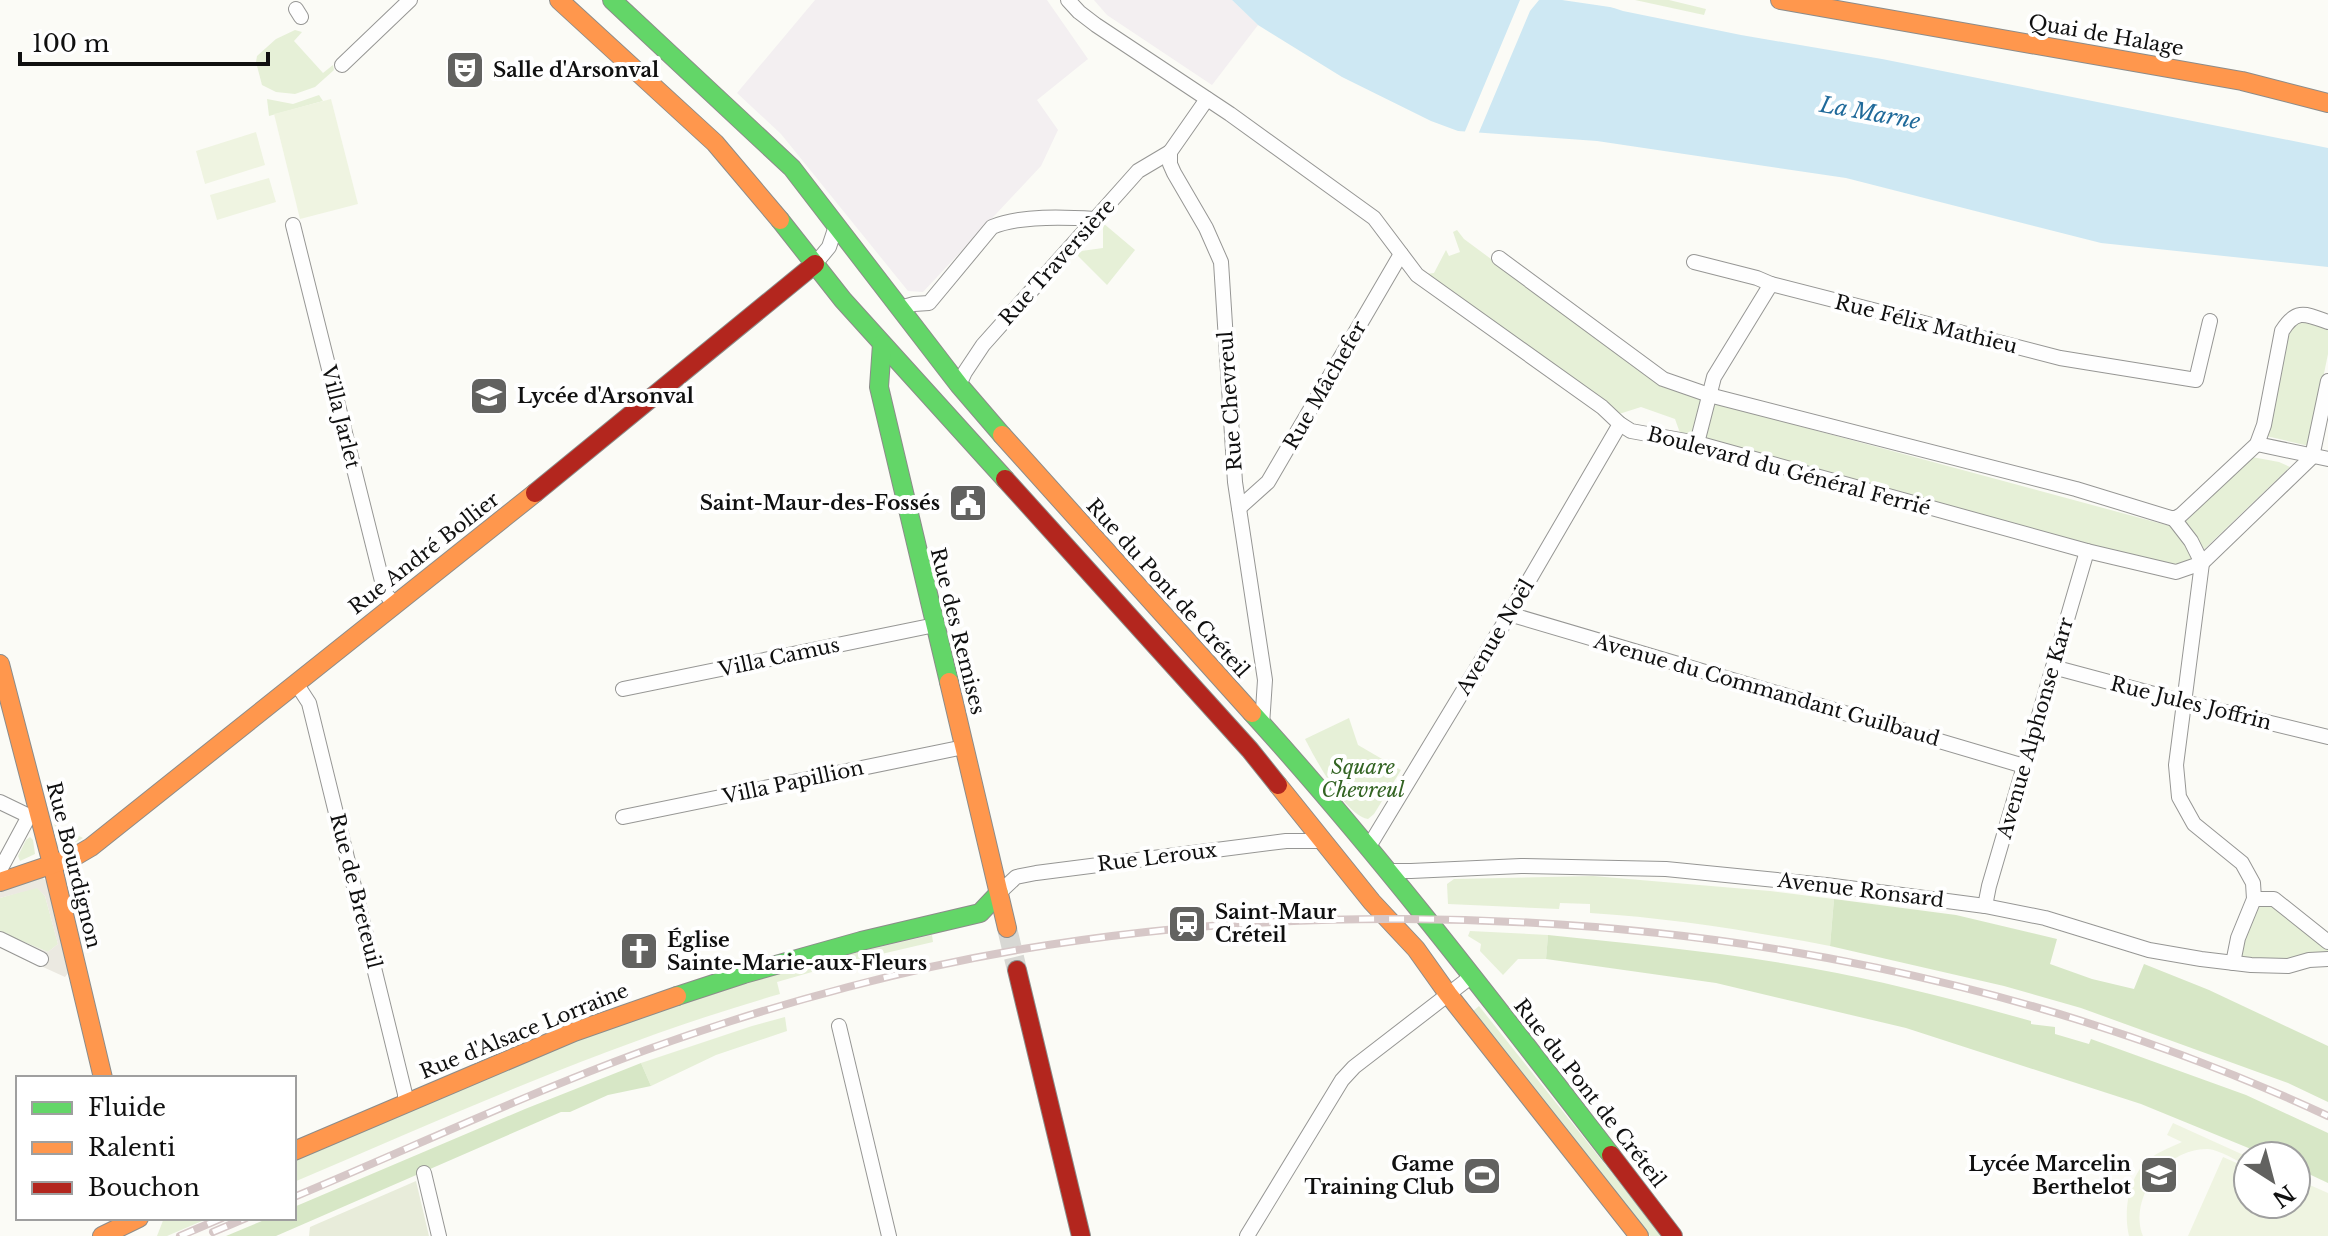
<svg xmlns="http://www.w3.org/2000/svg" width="2328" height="1236" font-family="'Libre Baskerville',serif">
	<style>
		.industrial { fill: #f3eff1 }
		.green { fill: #e6f0d7 }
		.forest { fill: #d7e7c6 }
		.cemetery { fill: #e8ecda }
		.pitch { fill: #eff4e1 }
		.plaza { fill: #ebe9e1 }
		.water { fill: #cee8f3 }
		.pier { fill: #fbfbf6 }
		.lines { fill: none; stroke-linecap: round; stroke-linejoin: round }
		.secondary-tunnel { stroke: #d8d8d4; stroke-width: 20; stroke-dasharray: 20 10; stroke-linecap: butt }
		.street-casing { stroke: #969694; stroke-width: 16 }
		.fast-casing { stroke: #8c8c8a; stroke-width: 20 }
		.slow-casing { stroke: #8c8c8a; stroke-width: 20 }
		.jam-casing { stroke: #8c8c8a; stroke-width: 20 }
		.street { stroke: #fefefe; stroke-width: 14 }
		.fast { stroke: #63d668; stroke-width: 18 }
		.slow { stroke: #ff974d; stroke-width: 18 }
		.jam { stroke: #b3261e; stroke-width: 18 }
		.rail-casing { stroke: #d6c7c7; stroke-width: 8 }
		.rail { stroke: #fff; stroke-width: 5; stroke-dasharray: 15; stroke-linecap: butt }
		.labels { text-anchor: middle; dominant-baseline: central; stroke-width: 8; stroke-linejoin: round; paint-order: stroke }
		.street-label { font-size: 20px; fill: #101010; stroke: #fff }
		.poi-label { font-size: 20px; font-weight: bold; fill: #101010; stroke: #fff; text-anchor: start }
		.park-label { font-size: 20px; font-style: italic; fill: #336423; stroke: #fff }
		.water-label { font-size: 22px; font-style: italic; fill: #206a9a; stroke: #fff }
	</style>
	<rect width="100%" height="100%" fill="#fbfbf6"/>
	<!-- industrial -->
	<g class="industrial">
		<polygon points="815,0 1047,0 1088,59 1037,100 1058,130 1041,166 923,292 908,291 781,134 737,93"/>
		<polygon points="1094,0 1232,0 1258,25 1212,85 1107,15"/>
	</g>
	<!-- green -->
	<g class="green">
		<polygon points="1635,0 1669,0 1706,9 1704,15"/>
		<polygon points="295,30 302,32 294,41 323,73 333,65 334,70 315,87 295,94 276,92 262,85 256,62 257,56 276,39"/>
		<polygon points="319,95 323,101 269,116 267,99 293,104"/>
		<polygon points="1103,223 1135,250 1107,285 1074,252 1103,248"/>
		<polygon points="1457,230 1464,239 1645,373 1714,403 2170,526 2185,522 2252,457 2279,462 2290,467 2193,560 2177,566 2152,561 1680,433 1675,419 1641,407 1619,414 1425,274 1434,273 1446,250 1449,256 1460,252 1453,232"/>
		<polygon points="2300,321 2328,327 2328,354 2309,446 2266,436 2290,327"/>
		<path d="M1349 718 1358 745 1401 770 1374 814 1368 819C1345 815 1316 760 1305 739Z"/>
		<path d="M54 823 83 838C65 851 58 840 54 823Z"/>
		<polygon points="30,837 33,840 35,854 20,861 18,856 26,840"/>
		<path d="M1593 876 1770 891 1834 899 1830 946C1750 931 1671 918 1590 913V904L1560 903 1559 909 1448 904 1447 884 1454 879Z"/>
		<polygon points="37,887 45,896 58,944 48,952 0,932 0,898"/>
		<polygon points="2254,899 2274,899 2328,942 2328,959 2233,963"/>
		<polygon points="1470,931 1548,935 1546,959 1518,959 1503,975 1480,951 1481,944 1468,936"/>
		<path d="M932 935 933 942 847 962 777 982 780 994C612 1042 454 1114 294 1182V1161C386 1121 478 1078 572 1041 688 996 810 962 932 935Z"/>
		<polygon points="1479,1006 1658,1231 1660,1236 1650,1236 1472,1012"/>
		<polygon points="785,1017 787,1031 716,1055 651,1086 641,1063 752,1026"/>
		<polygon points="164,1218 209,1218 167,1236 157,1236"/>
	</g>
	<!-- forest -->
	<g class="forest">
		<polygon points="1834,899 1956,915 2057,939 2050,964 2092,979 2134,989 2144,964 2209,990 2328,1046 2328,1102 2288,1083 2081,1008 2004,986 1830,946"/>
		<path d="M1548 935C1644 945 1742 954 1837 973 1902 986 1967 1003 2031 1021V1024L2055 1027V1034L2089 1044 2091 1039 2246 1095 2328 1133V1183L2296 1168V1156H2268L2141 1104 1906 1028 1716 983 1546 959Z"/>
		<polygon points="641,1063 651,1086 608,1095 570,1112 561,1112 276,1236 226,1236 269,1218 294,1218 294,1207 525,1109"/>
	</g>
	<!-- cemetery -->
	<polygon class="cemetery" points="416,1181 429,1236 309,1236 310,1227"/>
	<!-- pitch -->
	<g class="pitch">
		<polygon points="331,99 358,204 300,219 274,114"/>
		<polygon points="256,132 265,165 205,184 196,151"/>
		<polygon points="269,178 276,202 217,220 210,195"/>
		<path d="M2173 1123 2248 1157V1166C2237 1161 2220 1150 2208 1149 2166 1148 2128 1197 2143 1236H2129C2124 1213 2127 1183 2144 1164 2154 1153 2169 1148 2182 1142L2167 1135Z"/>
		<polygon points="2223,1157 2248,1168 2248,1204 2296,1204 2296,1179 2328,1193 2328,1236 2188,1236"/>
	</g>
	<!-- plaza -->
	<polygon class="plaza" points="42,877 48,883 68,973 65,977 43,967 47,955 0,933 48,952 58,944 45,896 37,888 0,898 0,890"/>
	<!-- water -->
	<polygon class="water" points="1232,0 1590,0 1623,11 1741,35 1882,59 2328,148 2328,267 2101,243 1846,178 1597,141 1458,131 1431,121 1342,77 1258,25"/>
	<!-- pier -->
	<g class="pier">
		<polygon points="1520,0 1539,0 1530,11 1477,137 1463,136"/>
		<polygon points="1562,0 1603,0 1624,7 1678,17"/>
	</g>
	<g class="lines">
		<!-- secondary-tunnel -->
		<polyline class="secondary-tunnel" points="1007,928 1017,970"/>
		<!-- street casing -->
		<g class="street-casing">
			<g id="street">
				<polyline points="1068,0 1079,12 1096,25 1230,114 1374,218 1417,275 1602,407 1620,424 1631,431 1697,443 2087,551 2176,572 2202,563 2312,457 2328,381"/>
				<polyline points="296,9 301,17"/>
				<polyline points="342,65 410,0"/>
				<polyline points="1207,99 1170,152 1170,164 1174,173 1206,228 1221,262 1235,482 1265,680 1262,725"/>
				<polyline points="293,225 385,593 395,605"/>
				<path d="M1499 258 1663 379 1709 395 2076 489 2174 519 2181 515 2257 444 2264 425 2282 331C2296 308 2306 314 2328 322"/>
				<polyline points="1694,262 1757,278 1771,284"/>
				<polyline points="815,264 829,247 836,226"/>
				<path d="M900 308 914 304 929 303 992 227C1020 215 1065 217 1095 219"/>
				<polyline points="959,385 965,372 983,345 1138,171 1170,152"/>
				<polyline points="1697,443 1714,377 1771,284 2060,358 2196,380 2210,321"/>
				<polyline points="2257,444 2328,459"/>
				<polyline points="1239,508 1268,482 1401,254"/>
				<polyline points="2174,519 2191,541 2202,563 2176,765 2179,797 2194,824 2242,863 2253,883 2254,899 2238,938 2233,963"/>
				<polyline points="1509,614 2024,766"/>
				<polyline points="2053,667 2184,702 2328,737"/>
				<polyline points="296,683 309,703 405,1094 405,1103"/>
				<polyline points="623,689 935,625"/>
				<polyline points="0,802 29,816 36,814"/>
				<polyline points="623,817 964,747"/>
				<polyline points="1368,848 1503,625 1620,424"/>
				<polyline points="0,870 29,816"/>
				<polyline points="1386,871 1411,871 1521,866 1666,869 1826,885 1985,906 2045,918 2149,950 2201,959 2251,965 2288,966 2309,960 2328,959"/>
				<polyline points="999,893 1016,877 1036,873 1286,841 1322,841"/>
				<polyline points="2254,899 2274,899 2328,942"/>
				<polyline points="1985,906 1989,886 2087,551"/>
				<polyline points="0,939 41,959"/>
				<polyline points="839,1026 889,1236"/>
				<polyline points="424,1173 439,1236"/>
				<polyline points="1247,1236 1342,1080 1354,1067 1472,976"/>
			</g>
		</g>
		<!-- fast casing -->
		<g class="fast-casing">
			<g id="fast">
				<polyline points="612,0 792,168 959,385 1002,435"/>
				<polyline points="780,220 843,300 1005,479"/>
				<polyline points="882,344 879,387 949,682"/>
				<path d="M1252 713C1380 854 1495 1005 1611 1155"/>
				<polyline points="677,996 744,974 861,941 980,913 999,893"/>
			</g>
		</g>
		<!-- slow casing -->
		<g class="slow-casing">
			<g id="slow">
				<polyline points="559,0 715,143 780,220"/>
				<polyline points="1780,0 2242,81 2328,103"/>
				<polyline points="1002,435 1252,713"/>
				<polyline points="0,664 52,864 103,1078"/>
				<polyline points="949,682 1007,928"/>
				<polyline points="1278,785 1372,902 1416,949 1448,994 1639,1236"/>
				<polyline points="0,882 74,857 91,847 535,493"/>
				<polyline points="294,1151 574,1032 677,996"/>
				<polyline points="102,1236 139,1218"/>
			</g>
		</g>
		<!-- jam casing -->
		<g class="jam-casing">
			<g id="jam">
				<polyline points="1005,479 1250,750 1278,785"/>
				<polyline points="535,493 815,264"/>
				<polyline points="1017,970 1081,1236"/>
				<polyline points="1611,1155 1673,1236"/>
			</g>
		</g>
		<!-- street -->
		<use href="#street" class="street"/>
		<!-- fast -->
		<use href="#fast" class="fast"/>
		<!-- slow -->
		<use href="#slow" class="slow"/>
		<!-- jam -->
		<use href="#jam" class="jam"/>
		<!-- rail casing -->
		<g class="rail-casing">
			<g id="rail">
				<path d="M294 1197C411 1148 526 1094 646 1050 712 1026 780 1005 848 987 1028 939 1217 918 1403 919 1721 920 2039 982 2328 1116"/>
				<polyline points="213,1232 246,1218"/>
				<polyline points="180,1236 222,1218"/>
			</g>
		</g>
		<!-- rail -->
		<use href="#rail" class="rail"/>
	</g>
	<!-- icons -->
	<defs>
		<g id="theatre-square" transform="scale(2)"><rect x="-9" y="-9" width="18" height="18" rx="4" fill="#626260" stroke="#fff"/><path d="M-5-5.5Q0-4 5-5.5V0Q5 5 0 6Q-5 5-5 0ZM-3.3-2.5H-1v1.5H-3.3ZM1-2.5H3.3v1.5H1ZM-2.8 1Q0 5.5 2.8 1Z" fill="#fff"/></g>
		<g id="school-square" transform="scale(2)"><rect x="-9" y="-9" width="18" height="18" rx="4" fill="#626260" stroke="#fff"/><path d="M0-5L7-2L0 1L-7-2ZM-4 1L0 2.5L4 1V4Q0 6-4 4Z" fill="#fff"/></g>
		<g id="civic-square" transform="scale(2)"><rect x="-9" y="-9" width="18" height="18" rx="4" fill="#626260" stroke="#fff"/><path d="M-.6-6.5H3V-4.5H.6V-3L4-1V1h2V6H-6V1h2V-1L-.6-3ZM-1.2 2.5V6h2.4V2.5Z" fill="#fff"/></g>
		<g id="station-square" transform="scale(2)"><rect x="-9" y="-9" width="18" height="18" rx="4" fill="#626260" stroke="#fff"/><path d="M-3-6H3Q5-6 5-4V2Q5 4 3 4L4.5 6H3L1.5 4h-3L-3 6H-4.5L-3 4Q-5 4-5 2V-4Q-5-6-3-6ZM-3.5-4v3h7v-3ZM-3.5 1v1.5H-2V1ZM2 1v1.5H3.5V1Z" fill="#fff"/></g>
		<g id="church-square" transform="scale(2)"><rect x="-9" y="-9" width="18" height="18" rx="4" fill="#626260" stroke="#fff"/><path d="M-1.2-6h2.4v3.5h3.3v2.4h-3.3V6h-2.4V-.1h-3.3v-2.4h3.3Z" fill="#fff"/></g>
		<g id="stadium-square" transform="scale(2)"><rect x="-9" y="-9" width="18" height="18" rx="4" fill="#626260" stroke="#fff"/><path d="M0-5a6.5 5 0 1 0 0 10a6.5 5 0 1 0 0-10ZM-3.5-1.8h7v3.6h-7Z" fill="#fff"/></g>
	</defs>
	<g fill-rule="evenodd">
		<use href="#theatre-square" x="465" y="70"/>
		<use href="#school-square" x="489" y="396"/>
		<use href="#civic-square" x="968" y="503"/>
		<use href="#station-square" x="1187" y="924"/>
		<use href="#church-square" x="639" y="951"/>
		<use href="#school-square" x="2159" y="1175"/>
		<use href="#stadium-square" x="1482" y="1176"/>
	</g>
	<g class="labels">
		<!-- street labels -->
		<g class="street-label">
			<text transform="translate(2106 35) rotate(10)">Quai de Halage</text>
			<text transform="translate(1057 262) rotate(-48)">Rue Traversière</text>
			<text transform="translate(1926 324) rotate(14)">Rue Félix Mathieu</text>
			<text transform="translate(1325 385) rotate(-60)">Rue Mâchefer</text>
			<text transform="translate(1230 401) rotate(-94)">Rue Chevreul</text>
			<text transform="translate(341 417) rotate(76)">Villa Jarlet</text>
			<text transform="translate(1789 471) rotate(15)">Boulevard du Général Ferrié</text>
			<text transform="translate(424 553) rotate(-38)">Rue André Bollier</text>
			<text transform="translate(1168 588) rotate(48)">Rue du Pont de Créteil</text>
			<text transform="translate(958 631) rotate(76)">Rue des Remises</text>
			<text transform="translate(1495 637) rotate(-59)">Avenue Noël</text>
			<text transform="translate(779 657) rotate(-12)">Villa Camus</text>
			<text transform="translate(1767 690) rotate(16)">Avenue du Commandant Guilbaud</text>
			<text transform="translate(2191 703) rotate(14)">Rue Jules Joffrin</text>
			<text transform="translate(2035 728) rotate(-74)">Avenue Alphonse Karr</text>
			<text transform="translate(793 782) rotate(-12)">Villa Papillion</text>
			<text transform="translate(1157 857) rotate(-7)">Rue Leroux</text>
			<text transform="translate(74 865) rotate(76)">Rue Bourdignon</text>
			<text transform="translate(1861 890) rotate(7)">Avenue Ronsard</text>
			<text transform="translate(356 891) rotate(76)">Rue de Breteuil</text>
			<text transform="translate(524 1031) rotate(-22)">Rue d'Alsace Lorraine</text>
			<text transform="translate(1590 1093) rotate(52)">Rue du Pont de Créteil</text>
		</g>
		<!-- poi labels -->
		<g class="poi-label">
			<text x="493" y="70">Salle d'Arsonval</text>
			<text x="517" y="396">Lycée d'Arsonval</text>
			<text x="940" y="503" text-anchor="end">Saint-Maur-des-Fossés</text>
			<text x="1215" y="912">Saint-Maur<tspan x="1215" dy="23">Créteil</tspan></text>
			<text x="667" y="940">Église<tspan x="667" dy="23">Sainte-Marie-aux-Fleurs</tspan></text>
			<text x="1454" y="1164" text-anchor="end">Game<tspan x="1454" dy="23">Training Club</tspan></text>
			<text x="2131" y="1164" text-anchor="end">Lycée Marcelin<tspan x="2131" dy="23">Berthelot</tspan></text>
		</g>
		<!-- park labels -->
		<g class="park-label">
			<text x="1363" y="767">Square<tspan x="1363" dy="23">Chevreul</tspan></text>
		</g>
		<!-- water labels -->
		<g class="water-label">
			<text transform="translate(1870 113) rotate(10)">La Marne</text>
		</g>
	</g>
	<!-- legend -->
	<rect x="16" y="1076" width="280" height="144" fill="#ffffff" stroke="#9f9f9f" stroke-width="2"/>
	<rect x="32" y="1102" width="40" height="12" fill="#63d668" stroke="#9f9f9f" stroke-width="2"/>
	<text x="88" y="1116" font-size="24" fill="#101010">Fluide</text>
	<rect x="32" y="1142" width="40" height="12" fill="#ff974d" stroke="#9f9f9f" stroke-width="2"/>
	<text x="88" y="1156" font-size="24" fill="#101010">Ralenti</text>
	<rect x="32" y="1182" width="40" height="12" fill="#b3261e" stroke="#9f9f9f" stroke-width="2"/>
	<text x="88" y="1196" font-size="24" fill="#101010">Bouchon</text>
	<!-- north arrow -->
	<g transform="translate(2272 1180) rotate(144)"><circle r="38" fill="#ffffff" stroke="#9f9f9f" stroke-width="2"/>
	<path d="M0-6L14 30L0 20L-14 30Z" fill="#626260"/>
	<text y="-12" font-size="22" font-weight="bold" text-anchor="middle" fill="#101010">N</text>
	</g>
	<!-- scale -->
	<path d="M20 52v12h248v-12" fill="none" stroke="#101010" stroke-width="4"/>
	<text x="32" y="52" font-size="24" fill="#101010" stroke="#ffffff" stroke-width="6" paint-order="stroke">100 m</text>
</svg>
